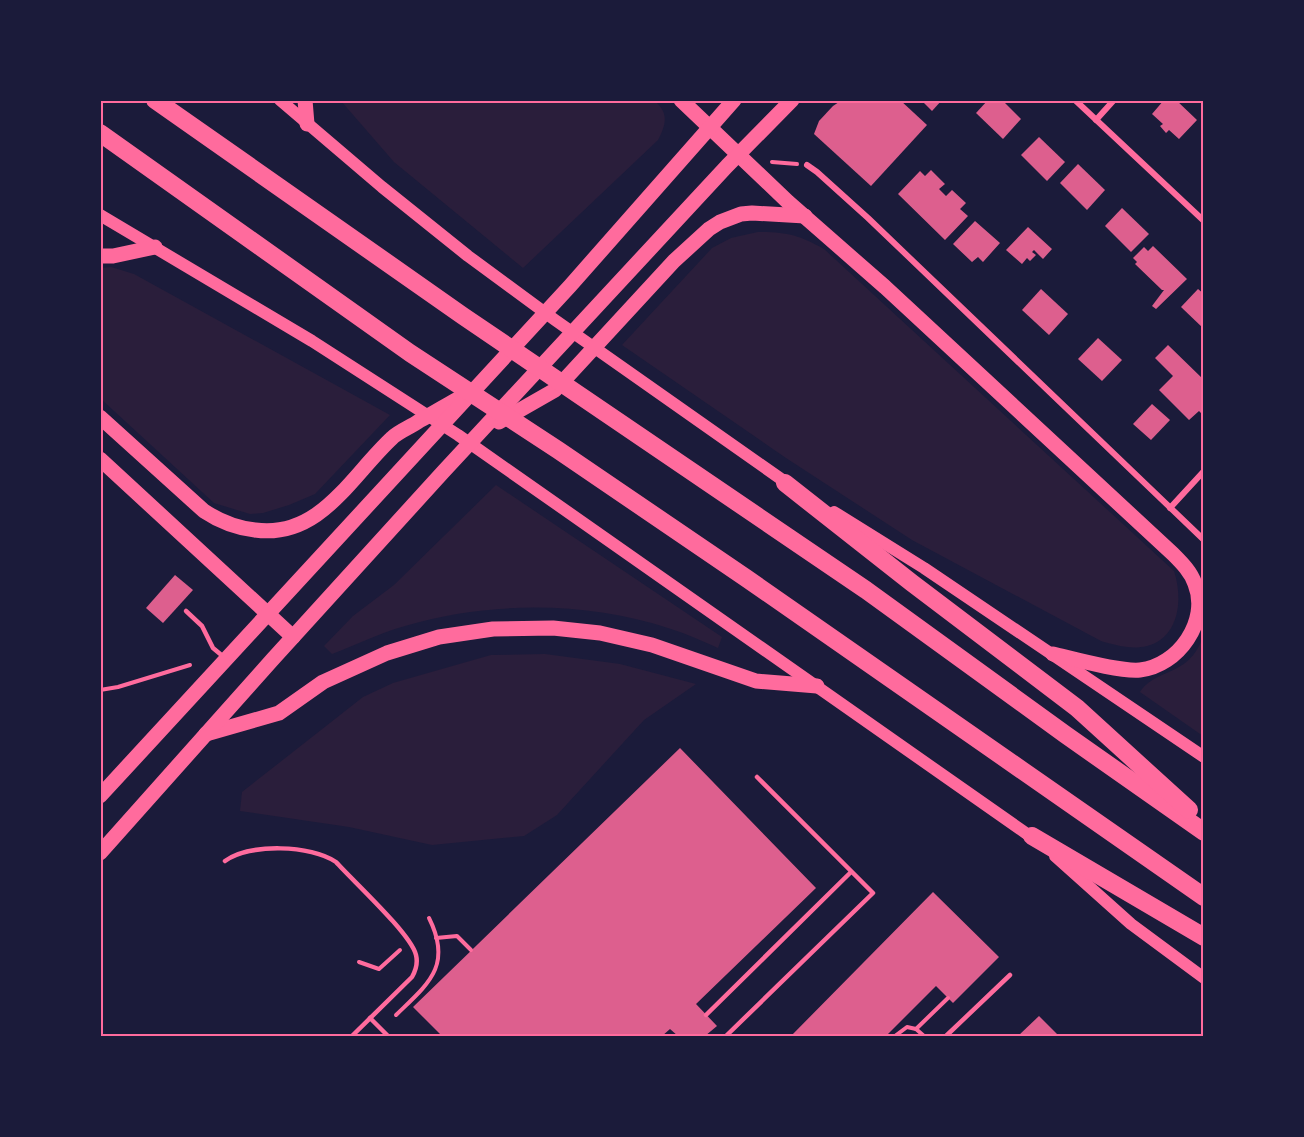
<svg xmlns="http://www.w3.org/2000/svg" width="1304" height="1137" font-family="'IBM Plex Sans',sans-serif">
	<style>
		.green { fill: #2a1e3b }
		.building { fill: #dd5f8e }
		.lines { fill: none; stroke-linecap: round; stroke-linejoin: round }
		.path { stroke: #ff6b9d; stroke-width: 4 }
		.service { stroke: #ff6b9d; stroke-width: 4.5 }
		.minor { stroke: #ff6b9d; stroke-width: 6 }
		.secondary { stroke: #ff6b9d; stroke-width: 12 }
		.primary { stroke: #ff6b9d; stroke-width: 15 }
		.motorway { stroke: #ff6b9d; stroke-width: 18 }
		.neatline { fill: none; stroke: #ff6b9d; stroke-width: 2 }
	</style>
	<rect width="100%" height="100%" fill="#1b1b3a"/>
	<!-- green -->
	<g class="green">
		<path d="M341 101H655C669 114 666 124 658 140L523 268 394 162Z"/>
		<path d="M758 232C787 232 799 235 824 249L1174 571C1183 598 1180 637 1147 646 1131 650 1115 645 1101 641L912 540 786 458 622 345 712 248 731 238Z"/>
		<polygon points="111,267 134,274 390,415 315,494 289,505 263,513 250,514 214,503 101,399 101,268"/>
		<path d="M496 485 722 637 718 648C702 641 687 634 671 629 586 601 491 601 405 626 380 633 356 645 332 654L324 646 353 616 394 585Z"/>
		<path d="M1203 637V736L1140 692C1157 667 1188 678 1203 637Z"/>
		<polygon points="545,654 620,664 696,684 644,720 557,815 524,836 432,845 349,827 240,811 242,792 363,697 393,683 491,655"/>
	</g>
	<!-- building -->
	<g class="building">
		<polygon points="842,100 900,100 927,125 871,186 814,134 819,121 833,106"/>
		<polygon points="921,100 942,100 932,111"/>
		<polygon points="988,100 1002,100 1021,119 1003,139 976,113"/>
		<polygon points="1164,100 1176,100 1197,120 1179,139 1169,130 1166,133 1160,126 1163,124 1152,114"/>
		<polygon points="1039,137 1065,162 1047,181 1021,155"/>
		<polygon points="1078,164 1105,190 1087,210 1060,183"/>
		<polygon points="931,170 945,184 939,189 946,196 952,190 966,203 960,209 968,216 945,240 898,194 920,171 925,176"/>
		<polygon points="1122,208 1149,234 1131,252 1105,226"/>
		<polygon points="975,221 1000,243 983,262 978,257 972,262 953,244"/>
		<polygon points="1028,227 1052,249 1043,259 1034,250 1032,252 1036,255 1030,261 1027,258 1022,264 1006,250"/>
		<polygon points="1153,246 1187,279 1156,309 1152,306 1164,290 1162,290 1135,264 1137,262 1133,258 1144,247 1148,251"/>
		<polygon points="1041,289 1068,314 1049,335 1022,310"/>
		<polygon points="1198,289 1204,294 1204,329 1181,307"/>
		<polygon points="1098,338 1122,360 1102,381 1078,359"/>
		<polygon points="1168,345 1204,380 1204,416 1199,411 1189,420 1159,390 1173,376 1155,358"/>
		<polygon points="1152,404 1170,420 1151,440 1133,424"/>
		<polygon points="175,575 193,590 163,623 146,608"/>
		<polygon points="680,748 816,888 696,1004 717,1026 705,1036 678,1036 670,1029 662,1036 442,1036 413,1007"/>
		<polygon points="933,892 999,957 953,1003 936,986 886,1036 791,1036"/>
		<polygon points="1039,1016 1059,1036 1018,1036"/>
	</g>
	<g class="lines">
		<!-- path -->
		<g class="path">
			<polyline points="772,162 797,164"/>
			<polyline points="100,690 118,687 190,665"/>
			<polyline points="436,938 457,936 471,950"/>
			<polyline points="359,962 379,969 400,950"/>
			<path d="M396 1015C428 984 453 966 429 918"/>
			<polyline points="916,1029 948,998"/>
			<polyline points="895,1036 907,1027 916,1029 924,1036"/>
		</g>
		<!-- service -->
		<g class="service">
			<polyline points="186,611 202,626 213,648 225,658"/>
			<path d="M225 861C250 843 311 845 336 862 353 881 411 934 416 955 418 963 416 970 412 977L352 1036"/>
			<polyline points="706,1015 851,872"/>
			<polyline points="370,1018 388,1036"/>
			<polyline points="726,1036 873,893 757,777"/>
			<polyline points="946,1036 1010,975"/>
		</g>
		<!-- minor -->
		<g class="minor">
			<polyline points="1075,100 1204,221"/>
			<polyline points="1096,120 1114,100"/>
			<polyline points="807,165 817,172 868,218 1204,540"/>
			<polyline points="1170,508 1204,471"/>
		</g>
		<!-- secondary -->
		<g class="secondary">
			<polyline points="280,100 382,187 468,256 555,320 791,486"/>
			<polyline points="100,215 312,341 458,435 1037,841"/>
			<polyline points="834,512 924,568 1204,757"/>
			<polyline points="1055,856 1131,924 1204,978"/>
		</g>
		<!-- primary -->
		<g class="primary">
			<polyline points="305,100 307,124"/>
			<path d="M681 100 788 202 885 287 1173 554C1182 563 1191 572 1195 584 1210 621 1178 666 1140 670 1120 672 1074 659 1053 654"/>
			<polyline points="100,256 113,256 155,247"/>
			<path d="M100 417 204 511C219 521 237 528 255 530 320 539 351 476 392 438 399 431 411 427 419 421 434 413 448 404 463 396"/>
			<polyline points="499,422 555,390 674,261 709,229 720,222 741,214 752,213 805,216"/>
			<polyline points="100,459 293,637"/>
			<polyline points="206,734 279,713 323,682 387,653 439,637 493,629 553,628 600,633 652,645 756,681 817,686"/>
			<polyline points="100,796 570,286 734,100"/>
			<polyline points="100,853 272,660 443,472 727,166 792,100"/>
		</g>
		<!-- motorway -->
		<g class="motorway">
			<polyline points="155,100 463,316 866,590 1066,735 1204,832"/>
			<polyline points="100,133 410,353 558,450 746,578 1204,897"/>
			<polyline points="785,483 912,583 1077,708 1189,810"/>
			<polyline points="1032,836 1204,937"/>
		</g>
	</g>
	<!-- border -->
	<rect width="1304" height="1137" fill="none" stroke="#1b1b3a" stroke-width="204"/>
	<rect x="102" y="102" width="1100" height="933" class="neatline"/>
</svg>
